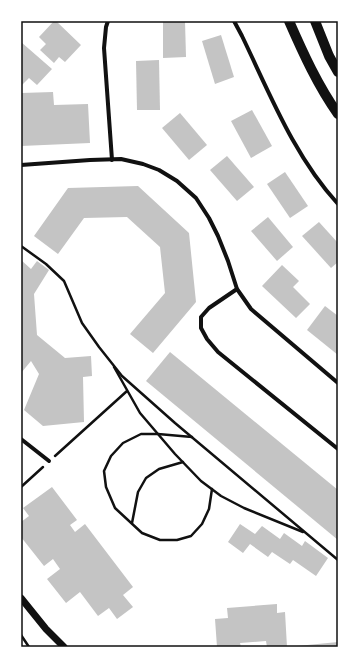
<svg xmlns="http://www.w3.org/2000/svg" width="359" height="668" font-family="'Work Sans',sans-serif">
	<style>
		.building { fill: #c4c4c4 }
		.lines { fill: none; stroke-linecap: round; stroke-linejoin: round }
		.path { stroke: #111; stroke-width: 2.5 }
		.minor { stroke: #111; stroke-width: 4 }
		.tertiary { stroke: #111; stroke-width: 7 }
		.primary { stroke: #111; stroke-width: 10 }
		.neatline { fill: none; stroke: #111; stroke-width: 1.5 }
	</style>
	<rect width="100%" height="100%" fill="#fff"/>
	<!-- building -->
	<g class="building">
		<polygon points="54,21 56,21 81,45 65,62 59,57 54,63 40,50 46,44 39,37"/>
		<polygon points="163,21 185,21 186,57 163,58"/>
		<polygon points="221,35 234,77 215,84 202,41"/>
		<polygon points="21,42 52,69 37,85 29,78 21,86"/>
		<polygon points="159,60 160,110 137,110 136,61"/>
		<polygon points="53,92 54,105 88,104 90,143 21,146 21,93"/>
		<polygon points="252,110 272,146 251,158 231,121"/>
		<polygon points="180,113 207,145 189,160 162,128"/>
		<polygon points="227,156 254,187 237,201 210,170"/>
		<polygon points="285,172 308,206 290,218 267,184"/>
		<polygon points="138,186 189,233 196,302 153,353 130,334 165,293 160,247 127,217 84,218 58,254 34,236 68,188"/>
		<polygon points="268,217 293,247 277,261 251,231"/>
		<polygon points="319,222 338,243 338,262 331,268 302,236"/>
		<polygon points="21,260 31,269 37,261 49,270 34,294 37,335 65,358 91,356 92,376 83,377 84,422 43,426 24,410 39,374 31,361 21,373"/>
		<polygon points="282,265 299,281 293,287 310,304 296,318 262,286"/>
		<polygon points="325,306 338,316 338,355 307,330"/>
		<polygon points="170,352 338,490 338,540 146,381"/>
		<polygon points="52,487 77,520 70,525 75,532 85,524 133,587 123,595 133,607 117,619 109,608 98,616 80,592 66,603 47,579 60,569 53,559 44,566 21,537 21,522 29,516 23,508"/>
		<polygon points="240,524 255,534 262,526 280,539 284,533 302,546 305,541 328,558 316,576 293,560 290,564 272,552 268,557 250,544 243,553 228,542"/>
		<polygon points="277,604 277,613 285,612 287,647 267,647 266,641 240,643 241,647 217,647 215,619 228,618 227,608"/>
		<polygon points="338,642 338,647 297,647 297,646"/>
	</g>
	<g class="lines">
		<!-- path -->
		<g class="path">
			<polyline points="21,246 46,264 64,281 82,323 99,347 122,376 175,423 338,560"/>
			<polyline points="114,367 140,413 175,454 201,481 221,496 244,508 303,532"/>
			<polyline points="192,437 158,434 141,434 123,443 111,456 104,471 106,487 115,508 142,533 160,540 177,540 191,536 202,524 209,509 212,489"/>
			<polyline points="55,456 127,391"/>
			<polyline points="21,487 43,467"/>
			<polyline points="132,523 138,492 146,478 159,469 183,462"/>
			<polyline points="21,635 29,647"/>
		</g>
		<!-- minor -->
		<g class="minor">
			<polyline points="108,21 106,27 104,48 112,160"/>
			<path d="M234 21 242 36C270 94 294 156 338 204"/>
			<polyline points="21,165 90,160 121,159 143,164 159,170 177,181 196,198 209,218 218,236 228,261 237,289 251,309 338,383"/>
			<polyline points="237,289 209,308 201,317 201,328 207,339 218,352 338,449"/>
			<polyline points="21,439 49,461"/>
		</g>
		<!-- tertiary -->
		<polyline class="tertiary" points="21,598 46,629 64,647"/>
		<!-- primary -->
		<g class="primary">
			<path d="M289 21C303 53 318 86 338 114"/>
			<polyline points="315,21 329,56 338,72"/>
		</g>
	</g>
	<!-- border -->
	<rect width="359" height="668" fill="none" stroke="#ffffff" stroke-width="44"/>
	<rect x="22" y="22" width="315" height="624" class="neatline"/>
</svg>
